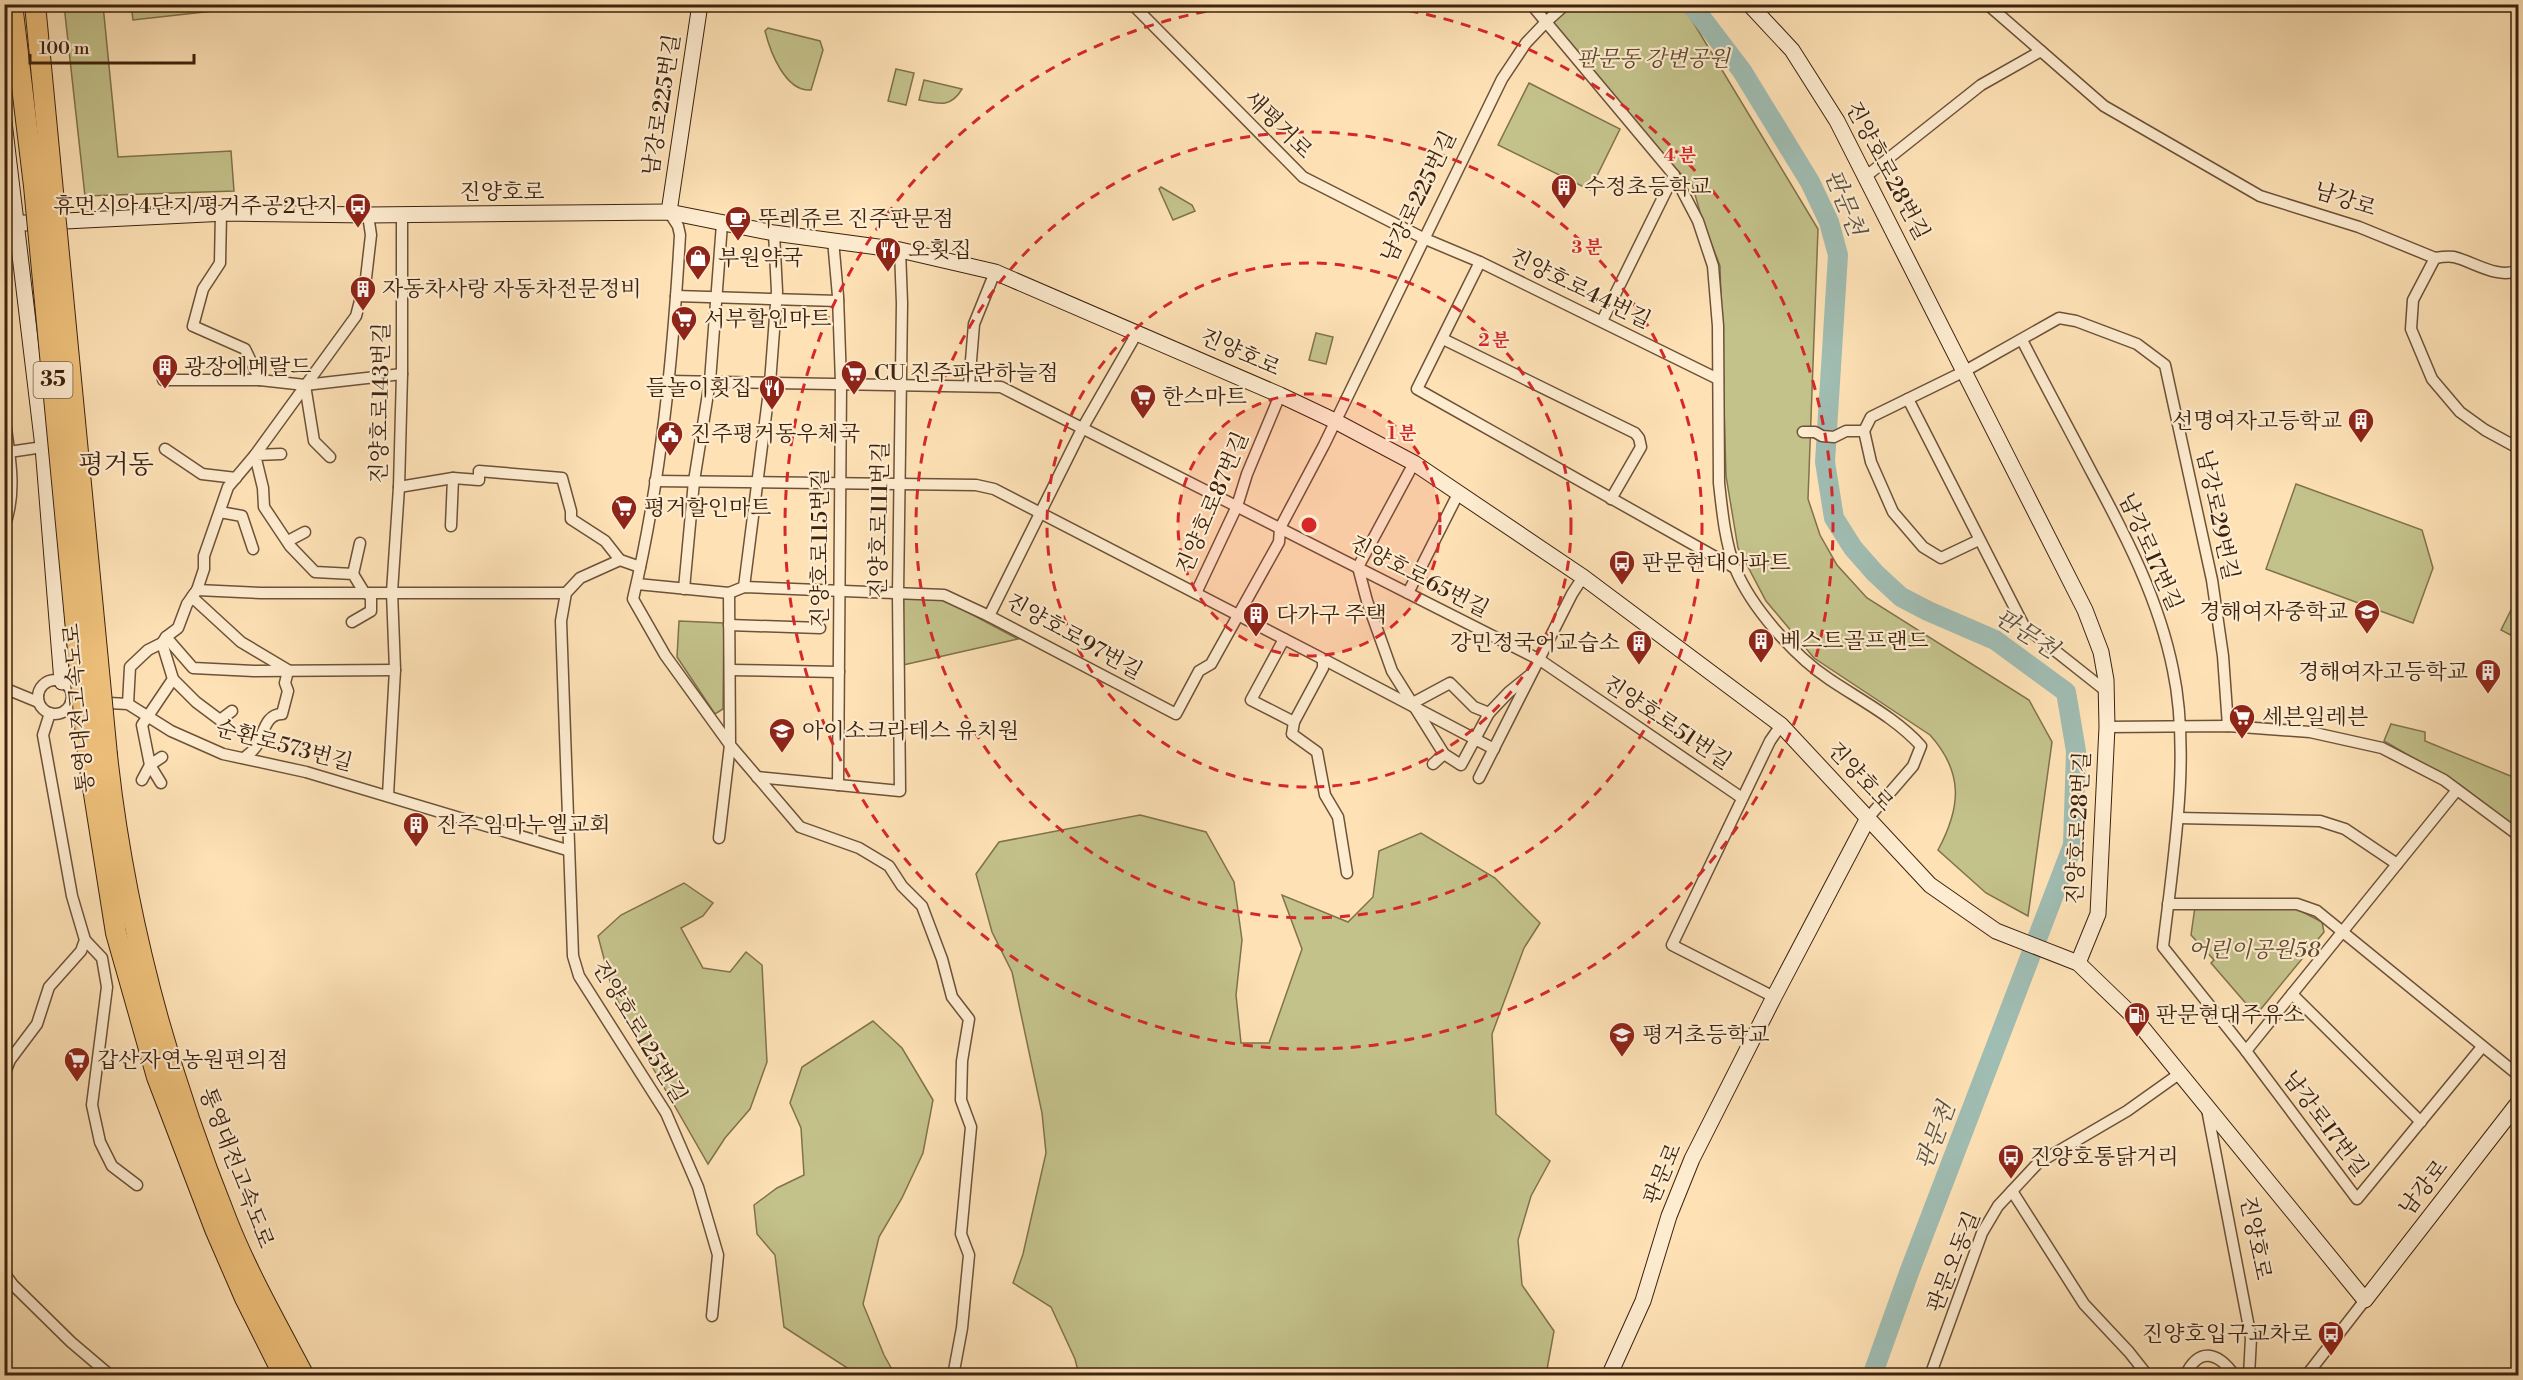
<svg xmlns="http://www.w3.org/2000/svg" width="2523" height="1380" font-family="'Libre Bodoni','Noto Serif KR',serif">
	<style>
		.green { fill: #c4c28b; stroke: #80724c; stroke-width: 1.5 }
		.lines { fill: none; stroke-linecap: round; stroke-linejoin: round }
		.river { stroke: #a0bdb3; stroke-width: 20 }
		.street-casing { stroke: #6d5238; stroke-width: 13 }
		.secondary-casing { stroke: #3d220e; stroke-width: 17 }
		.highway-casing { stroke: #3d220e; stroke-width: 22 }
		.street { stroke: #feecd0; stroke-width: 10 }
		.secondary { stroke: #feecd0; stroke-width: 15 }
		.highway { stroke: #efc17b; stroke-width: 20 }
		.highway-bridge-casing { stroke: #3d220e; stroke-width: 22; stroke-linecap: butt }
		.highway-bridge { stroke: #efc17b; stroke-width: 20 }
		.ring { fill: none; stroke: #d62828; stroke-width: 3; stroke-dasharray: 10 8 }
		.labels { text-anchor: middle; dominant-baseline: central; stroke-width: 4.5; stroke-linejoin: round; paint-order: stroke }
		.shield { fill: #feecd0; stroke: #775f48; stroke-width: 1.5 }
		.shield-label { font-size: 21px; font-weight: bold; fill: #3d220e }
		.park-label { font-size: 22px; font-style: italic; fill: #5f4a2d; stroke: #feecd0 }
		.street-label { font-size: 22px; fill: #3d220e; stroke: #feecd0 }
		.poi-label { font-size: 22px; fill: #3d220e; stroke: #feecd0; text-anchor: start }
		.water-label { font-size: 24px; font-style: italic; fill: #5b5040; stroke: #feecd0 }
		.quarter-label { font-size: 26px; fill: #3d220e; stroke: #feecd0 }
		.centre { fill: #d62828; stroke: #feecd0; stroke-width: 3 }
		.ring-label { font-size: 18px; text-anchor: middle; font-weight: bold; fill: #d62828; stroke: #feecd0; stroke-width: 4.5; stroke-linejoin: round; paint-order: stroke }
	</style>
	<rect width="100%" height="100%" fill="#fee2b6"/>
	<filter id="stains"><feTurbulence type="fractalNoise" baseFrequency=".00333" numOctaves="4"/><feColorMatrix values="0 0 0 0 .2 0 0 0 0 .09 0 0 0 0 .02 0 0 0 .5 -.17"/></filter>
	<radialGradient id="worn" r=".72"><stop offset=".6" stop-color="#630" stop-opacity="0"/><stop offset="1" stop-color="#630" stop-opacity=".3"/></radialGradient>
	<!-- green -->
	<g class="green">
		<polygon points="64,5 103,5 118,157 231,151 234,191 85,196"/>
		<polygon points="131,5 221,5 222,10 133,20"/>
		<path d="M1537 5H1679L1690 17 1818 229 1808 499 1820 535 1837 565 1867 598 2029 700 2052 742 2028 916 1986 893 1938 850C1961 807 1964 773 1930 735L1814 658 1766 601 1738 548 1726 476 1720 266 1702 219 1692 184 1677 170Z"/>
		<path d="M768 28 820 41 823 50 811 90C785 92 770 51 765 31Z"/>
		<polygon points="896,69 914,73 906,105 888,101"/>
		<path d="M924 80 962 89C951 108 939 104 919 100Z"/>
		<polygon points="1529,83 1620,129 1590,190 1498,145"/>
		<polygon points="1161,187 1192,205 1195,211 1173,220 1159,189"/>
		<polygon points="1316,333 1333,337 1326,364 1309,360"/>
		<polygon points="2296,484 2422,530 2433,568 2413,623 2266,569"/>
		<polygon points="2518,596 2518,639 2501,630"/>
		<polygon points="903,599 943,599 1018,639 903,665"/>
		<polygon points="679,621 724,623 723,709 715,714 677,657"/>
		<polygon points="2391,724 2425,732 2425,741 2518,779 2518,829 2460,785 2384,741"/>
		<polygon points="1140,815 1206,832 1234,882 1242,940 1236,995 1241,1043 1269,1043 1302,949 1282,895 1348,922 1373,897 1379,851 1421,833 1495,878 1540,923 1524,948 1492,1034 1496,1114 1550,1161 1531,1196 1518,1240 1522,1285 1554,1331 1546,1375 1079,1375 1075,1359 1051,1307 1013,1283 1023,1254 1046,1153 1042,1113 1012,972 992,932 976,874 999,842"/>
		<polygon points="684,883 713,903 703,916 681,928 703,968 730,972 746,952 762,965 767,1062 750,1109 725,1138 708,1164 634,1035 612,989 598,936 621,915"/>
		<polygon points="2195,907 2295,908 2322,922 2324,932 2256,1015 2211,963 2214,960 2191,935"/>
		<polygon points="873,1021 902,1048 933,1100 923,1153 902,1198 879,1237 863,1304 884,1355 895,1375 858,1375 784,1327 775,1255 757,1234 754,1205 777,1188 804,1175 801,1128 790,1103 802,1067"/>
	</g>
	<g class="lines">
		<!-- river -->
		<polyline class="river" points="1691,4 1742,71 1810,182 1829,222 1838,255 1825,462 1834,518 1853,548 1875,573 1901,597 1928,611 1995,640 2066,692 2076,751 2073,845 1910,1270 1872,1376"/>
		<!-- street casing -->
		<g class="street-casing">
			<g id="street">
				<polyline points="1132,4 1303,177 1423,238 1480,262 1718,379"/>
				<path d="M1566 4 1546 22 1674 175 1698 221 1713 266 1718 326 1719 483C1722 510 1725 542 1735 568 1751 607 1794 656 1829 679 1860 700 1896 718 1921 746L1913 766 1868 818"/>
				<polyline points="1987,4 2041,51"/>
				<polyline points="1865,177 1981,85 2041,51 2104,106 2260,196 2359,227 2435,258 2413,300 2411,329 2432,379 2460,412 2485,430 2518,448"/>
				<path d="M669 212 678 226 680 235C673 357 661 480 633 599L665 655 730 745 719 838"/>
				<polyline points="221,213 220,263 203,289 193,326 245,349 260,380"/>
				<polyline points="368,215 371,235 366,278 356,316 255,455 228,487 204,556 204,569 197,590 187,604 178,628 166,637 193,668 254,671 395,670"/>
				<polyline points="833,240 838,296 841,383 838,785"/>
				<path d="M2435 258C2441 257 2448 256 2454 257 2474 262 2499 280 2518 270"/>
				<polyline points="1480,262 1417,389 1735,568"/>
				<polyline points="676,296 838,301"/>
				<polyline points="1602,321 1674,175"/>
				<polyline points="1137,333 1083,427 989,616 1176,714 1199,671 1211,664 1279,542 1280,528 1324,445 1502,79 1526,43 1546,22 1531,4"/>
				<polyline points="1443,339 1635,433 1639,438 1641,447 1611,499"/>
				<path d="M2022 340C2045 385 2069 429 2092 473 2126 536 2159 600 2173 670 2191 755 2173 861 2163 947L2246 1051 2357 1199 2482 1047"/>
				<polyline points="163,380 260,380 305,385 402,374"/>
				<polyline points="669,381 1001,387 1540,660 1742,798"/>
				<polyline points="305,385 314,441 330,457"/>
				<polyline points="969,385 974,324 995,272"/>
				<polyline points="1908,399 2024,626 2106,691"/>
				<path d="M4 415C9 452 18 492 4 527"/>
				<polyline points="1803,432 1815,432 1822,436 1834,437 1846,431 1864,431"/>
				<polyline points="165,449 202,474 236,478"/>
				<polyline points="9,452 43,447"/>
				<polyline points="281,454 255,455 263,488 264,507 290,546 315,572 353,574 364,592 371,596 371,611 352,622"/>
				<polyline points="1414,463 1358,567 1367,601 1392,671 1444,754 1461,765 1489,713"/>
				<polyline points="655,481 976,485 994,489 1323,659 1323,668 1294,722 1292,734 1317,752 1325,795 1338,817 1347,873"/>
				<polyline points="399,487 453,478 479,480 479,471 562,478 571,511 571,519 605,541 620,560"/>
				<polyline points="220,512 242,516 253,549"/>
				<polyline points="451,526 453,478"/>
				<polyline points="1979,540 1941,558 1923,547 1893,512 1871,462 1864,431 1871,417 1965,371 2059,318 2076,321 2137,344 2165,365 2212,580 2223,656 2228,726"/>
				<polyline points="288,541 305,532"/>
				<polyline points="640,567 620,560 580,578 566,593 561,621 573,956 579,976 666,1113 698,1187 718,1255 712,1316"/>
				<polyline points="353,574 360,543"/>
				<polyline points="637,584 729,593 744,587 944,595 989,616"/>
				<polyline points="744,587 770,383 777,291 774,233"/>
				<polyline points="684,589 694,481 710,381 722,224"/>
				<polyline points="197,590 261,593 566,593"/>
				<polyline points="729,593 730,745 800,827 859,848 889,866 902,886 922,906 942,959 952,997 969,1019 962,1061 961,1100 971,1127 961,1234 969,1255 962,1328 953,1376"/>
				<polyline points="1196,593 1237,506 1247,474 1280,395"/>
				<polyline points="1408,593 1459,492"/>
				<polyline points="194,594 192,597 241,642 288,670"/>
				<polyline points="729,625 820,628"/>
				<polyline points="1284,639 1251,700 1294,722"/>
				<polyline points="1323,659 1494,749"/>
				<polyline points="730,670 839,672"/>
				<polyline points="173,679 196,702 220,720 232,711"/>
				<circle cx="55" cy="697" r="17"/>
				<polyline points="4,688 38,702"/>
				<polyline points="71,701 128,704 171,731 223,754 306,772 567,850"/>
				<polyline points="128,704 130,667 148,650 162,643 166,637"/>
				<polyline points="1411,704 1450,683 1474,707 1489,713 1509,692 1530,675"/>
				<polyline points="2107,727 2228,726 2310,732 2382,748 2444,780 2518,835"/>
				<polyline points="162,757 150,765 142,725 173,679 162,643"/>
				<path d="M244 758C249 754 256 749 258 743 264 732 266 714 282 714L288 691 285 683 288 671"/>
				<polyline points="1433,764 1444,754"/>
				<polyline points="757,777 900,791 898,594 902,303 900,250"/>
				<polyline points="1479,778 1572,594 1583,577"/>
				<polyline points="142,780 150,765 161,783"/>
				<polyline points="388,795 395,670 392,592 399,487 402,374 402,215"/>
				<polyline points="2178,818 2320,821 2345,829 2397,864"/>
				<polyline points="2168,904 2297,904 2317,911 2518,1075"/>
				<polyline points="85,940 102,958 107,987 92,1105 100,1142 112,1166 137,1185"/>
				<polyline points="2292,994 2421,1122"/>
				<polyline points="1774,997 1672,945 1770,741 1781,725"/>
				<polyline points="2246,1051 2457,790"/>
				<polyline points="4,1075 10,1060 37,1024 49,987 81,951 85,940 72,896 43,735 50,713"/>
				<polyline points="2207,1109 2251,1338 2249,1376"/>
				<polyline points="2012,1191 2084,1304 2129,1352 2148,1376"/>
				<polyline points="4,1273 13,1285 71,1342 111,1376"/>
				<polyline points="1930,1376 1982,1233 1998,1206 2038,1163 2127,1111 2179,1074"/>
				<path d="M2185 1376C2199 1346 2218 1352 2235 1376"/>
				<polyline points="2306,1376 2365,1300"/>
			</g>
		</g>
		<!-- secondary casing -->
		<g class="secondary-casing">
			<g id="secondary">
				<polyline points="1749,4 1792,50 1837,121 2085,610 2101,652 2106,680 2107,727 2098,914 2078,963"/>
				<polyline points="4,122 43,447 62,682"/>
				<polyline points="669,212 700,4"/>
				<polyline points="4,224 227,213 368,215 669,212 774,233 900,250 995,272 1280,395 1335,421 1414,463 1583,577 1781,725 1930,885 1996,931 2078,963 2132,1015 2365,1300 2518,1103"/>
				<polyline points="1609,1376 1643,1301 1669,1216 1692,1159 1774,997 1868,818"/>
			</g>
		</g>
		<!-- highway casing -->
		<g class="highway-casing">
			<g id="highway">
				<path d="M107 755C124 914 167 1072 227 1221 248 1274 277 1325 304 1376"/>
				<polyline points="88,756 116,933 157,1077 215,1229 245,1298 284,1376"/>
			</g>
		</g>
		<!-- street -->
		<use href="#street" class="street"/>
		<!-- secondary -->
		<use href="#secondary" class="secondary"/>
		<!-- highway -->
		<use href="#highway" class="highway"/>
		<!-- highway-bridge casing -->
		<g class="highway-bridge-casing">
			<g id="highway-bridge">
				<polyline points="12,4 34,186 88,756"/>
				<polyline points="35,4 107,755"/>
			</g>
		</g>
		<!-- highway-bridge -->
		<use href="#highway-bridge" class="highway-bridge"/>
	</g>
	<!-- distance rings -->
	<circle cx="1309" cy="525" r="131" fill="#d62828" fill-opacity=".12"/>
	<g class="ring">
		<circle cx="1309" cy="525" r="131"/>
		<circle cx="1309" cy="525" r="262"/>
		<circle cx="1309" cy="525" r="393"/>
		<path d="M1373 5A524 524 0 1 1 1245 5"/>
	</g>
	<!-- icons -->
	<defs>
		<g id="building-pin" transform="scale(1.35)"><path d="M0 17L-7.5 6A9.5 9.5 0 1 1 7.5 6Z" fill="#8f2418" stroke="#feecd0"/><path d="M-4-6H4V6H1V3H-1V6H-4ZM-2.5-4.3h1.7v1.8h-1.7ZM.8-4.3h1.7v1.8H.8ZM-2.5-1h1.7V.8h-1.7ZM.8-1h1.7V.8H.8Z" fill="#fff"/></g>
		<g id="bus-pin" transform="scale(1.35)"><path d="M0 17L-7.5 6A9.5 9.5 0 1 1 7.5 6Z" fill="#8f2418" stroke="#feecd0"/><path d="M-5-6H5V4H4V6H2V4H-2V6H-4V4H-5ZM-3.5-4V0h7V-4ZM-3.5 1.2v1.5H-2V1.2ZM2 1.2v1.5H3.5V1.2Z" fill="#fff"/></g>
		<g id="cafe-pin" transform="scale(1.35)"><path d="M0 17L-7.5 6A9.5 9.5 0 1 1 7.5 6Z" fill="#8f2418" stroke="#feecd0"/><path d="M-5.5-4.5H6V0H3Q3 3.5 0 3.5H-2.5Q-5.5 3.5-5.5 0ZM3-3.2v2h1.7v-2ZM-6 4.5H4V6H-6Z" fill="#fff"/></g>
		<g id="restaurant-pin" transform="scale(1.35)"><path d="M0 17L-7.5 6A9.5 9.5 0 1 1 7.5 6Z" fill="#8f2418" stroke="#feecd0"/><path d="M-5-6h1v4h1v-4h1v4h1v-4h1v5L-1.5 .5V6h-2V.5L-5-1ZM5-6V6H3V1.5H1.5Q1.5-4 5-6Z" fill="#fff"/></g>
		<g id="shop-pin" transform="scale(1.35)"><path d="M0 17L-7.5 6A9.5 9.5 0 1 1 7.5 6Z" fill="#8f2418" stroke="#feecd0"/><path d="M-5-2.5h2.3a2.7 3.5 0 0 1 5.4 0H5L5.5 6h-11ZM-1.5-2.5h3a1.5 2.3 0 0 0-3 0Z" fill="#fff"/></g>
		<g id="supermarket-pin" transform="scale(1.35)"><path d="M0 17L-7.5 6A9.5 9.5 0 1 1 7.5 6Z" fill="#8f2418" stroke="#feecd0"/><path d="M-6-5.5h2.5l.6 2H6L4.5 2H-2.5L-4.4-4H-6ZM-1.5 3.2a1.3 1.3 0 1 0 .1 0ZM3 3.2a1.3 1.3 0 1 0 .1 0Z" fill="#fff"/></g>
		<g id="civic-pin" transform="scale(1.35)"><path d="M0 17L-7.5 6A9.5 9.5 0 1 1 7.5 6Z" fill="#8f2418" stroke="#feecd0"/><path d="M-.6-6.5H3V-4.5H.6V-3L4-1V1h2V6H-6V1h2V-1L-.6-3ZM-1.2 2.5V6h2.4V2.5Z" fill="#fff"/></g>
		<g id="school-pin" transform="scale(1.35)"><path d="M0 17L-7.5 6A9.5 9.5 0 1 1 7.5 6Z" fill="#8f2418" stroke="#feecd0"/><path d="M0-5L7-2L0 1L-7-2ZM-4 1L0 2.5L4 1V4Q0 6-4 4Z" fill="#fff"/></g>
		<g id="fuel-pin" transform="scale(1.35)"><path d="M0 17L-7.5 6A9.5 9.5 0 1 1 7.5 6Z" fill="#8f2418" stroke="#feecd0"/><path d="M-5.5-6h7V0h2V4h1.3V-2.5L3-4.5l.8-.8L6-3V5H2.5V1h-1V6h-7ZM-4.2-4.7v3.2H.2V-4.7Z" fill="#fff"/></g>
	</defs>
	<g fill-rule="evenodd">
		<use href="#building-pin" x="1564" y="187"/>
		<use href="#bus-pin" x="358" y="206"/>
		<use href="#cafe-pin" x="738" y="219"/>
		<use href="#restaurant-pin" x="888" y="250"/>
		<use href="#shop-pin" x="698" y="258"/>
		<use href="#building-pin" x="363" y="289"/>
		<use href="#supermarket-pin" x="684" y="319"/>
		<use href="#building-pin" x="165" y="367"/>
		<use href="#supermarket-pin" x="854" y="373"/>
		<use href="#restaurant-pin" x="772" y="388"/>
		<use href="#supermarket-pin" x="1143" y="397"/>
		<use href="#building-pin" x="2361" y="421"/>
		<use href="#civic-pin" x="670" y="434"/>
		<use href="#supermarket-pin" x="624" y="508"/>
		<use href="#bus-pin" x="1622" y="563"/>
		<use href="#school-pin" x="2367" y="612"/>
		<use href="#building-pin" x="1256" y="615"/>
		<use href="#building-pin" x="1761" y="641"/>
		<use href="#building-pin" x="1639" y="643"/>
		<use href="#building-pin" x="2488" y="672"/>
		<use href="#supermarket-pin" x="2242" y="717"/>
		<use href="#school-pin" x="782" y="731"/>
		<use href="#building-pin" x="416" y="825"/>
		<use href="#fuel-pin" x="2137" y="1015"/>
		<use href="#school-pin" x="1622" y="1035"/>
		<use href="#supermarket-pin" x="77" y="1060"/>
		<use href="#bus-pin" x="2011" y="1157"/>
		<use href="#bus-pin" x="2331" y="1334"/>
	</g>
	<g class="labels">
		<!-- shield labels -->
		<rect class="shield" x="33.5" y="362" width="39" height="36" rx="4.5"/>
		<g class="shield-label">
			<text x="53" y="380">35</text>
		</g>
		<!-- park labels -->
		<g class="park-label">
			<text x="1653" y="59">판문동 강변공원</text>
			<text x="2254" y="950">어린이공원58</text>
		</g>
		<!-- street labels -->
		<g class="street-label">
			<text transform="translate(662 105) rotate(-81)">남강로225번길</text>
			<text transform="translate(1278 125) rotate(45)">새평거로</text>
			<text transform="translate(1887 171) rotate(62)">진양호로28번길</text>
			<text x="502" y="192">진양호로</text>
			<text transform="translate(1419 197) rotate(-64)">남강로225번길</text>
			<text transform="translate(2345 200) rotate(18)">남강로</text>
			<text transform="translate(1580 289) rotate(26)">진양호로44번길</text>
			<text transform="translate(1240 353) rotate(24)">진양호로</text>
			<text transform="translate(381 403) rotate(-89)">진양호로143번길</text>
			<text transform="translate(1213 503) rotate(-67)">진양호로87번길</text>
			<text transform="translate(2217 515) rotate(78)">남강로29번길</text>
			<text transform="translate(880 520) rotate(-89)">진양호로111번길</text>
			<text transform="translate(820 548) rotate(-90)">진양호로115번길</text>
			<text transform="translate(2150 552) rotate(66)">남강로17번길</text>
			<text transform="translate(1419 577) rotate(27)">진양호로65번길</text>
			<text transform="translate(1074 637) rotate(29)">진양호로97번길</text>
			<text transform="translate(79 708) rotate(-95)">통영대전고속도로</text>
			<text transform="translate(1667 723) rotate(34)">진양호로51번길</text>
			<text transform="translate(284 746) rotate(15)">순환로573번길</text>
			<text transform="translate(1860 777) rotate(47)">진양호로</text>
			<text transform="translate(2079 828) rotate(-87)">진양호로28번길</text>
			<text transform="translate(639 1032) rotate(59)">진양호로125번길</text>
			<text transform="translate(2325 1124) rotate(53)">남강로17번길</text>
			<text transform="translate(236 1168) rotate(69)">통영대전고속도로</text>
			<text transform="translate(1663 1174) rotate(-67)">판문로</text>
			<text transform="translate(2424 1188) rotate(-52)">남강로</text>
			<text transform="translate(2255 1238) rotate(79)">진양호로</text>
			<text transform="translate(1954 1262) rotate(-68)">판문오동길</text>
		</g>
		<!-- poi labels -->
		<g class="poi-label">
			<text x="1584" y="187">수정초등학교</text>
			<text x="338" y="206" text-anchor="end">휴먼시아4단지/평거주공2단지</text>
			<text x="758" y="219">뚜레쥬르 진주판문점</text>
			<text x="908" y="250">오횟집</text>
			<text x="718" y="258">부원약국</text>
			<text x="382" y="289">자동차사랑 자동차전문정비</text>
			<text x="704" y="319">서부할인마트</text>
			<text x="184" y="367">광장에메랄드</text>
			<text x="874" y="373">CU 진주파란하늘점</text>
			<text x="752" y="388" text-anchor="end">들놀이횟집</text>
			<text x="1162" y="397">한스마트</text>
			<text x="2342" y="421" text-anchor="end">선명여자고등학교</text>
			<text x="690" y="434">진주평거동우체국</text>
			<text x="644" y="508">평거할인마트</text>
			<text x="1642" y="563">판문현대아파트</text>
			<text x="2348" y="612" text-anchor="end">경해여자중학교</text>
			<text x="1276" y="615">다가구 주택</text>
			<text x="1780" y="641">베스트골프랜드</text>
			<text x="1620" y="643" text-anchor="end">강민정국어교습소</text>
			<text x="2468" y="672" text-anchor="end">경해여자고등학교</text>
			<text x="2262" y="717">세븐일레븐</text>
			<text x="802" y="731">아이소크라테스 유치원</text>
			<text x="436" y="825">진주 임마누엘교회</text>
			<text x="2156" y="1015">판문현대주유소</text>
			<text x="1642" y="1035">평거초등학교</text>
			<text x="97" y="1060">갑산자연농원편의점</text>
			<text x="2030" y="1157">진양호통닭거리</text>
			<text x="2312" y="1334" text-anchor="end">진양호입구교차로</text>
		</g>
		<!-- water labels -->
		<g class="water-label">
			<text transform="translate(1844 203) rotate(68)">판문천</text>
			<text transform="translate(2026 634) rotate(33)">판문천</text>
			<text transform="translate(1936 1136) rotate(-69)">판문천</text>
		</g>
		<!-- quarter labels -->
		<g class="quarter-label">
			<text x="116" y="465">평거동</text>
		</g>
	</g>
	<circle cx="1309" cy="525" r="9" class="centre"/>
	<g class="ring-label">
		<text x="1680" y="161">4 분</text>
		<text x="1587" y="253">3 분</text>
		<text x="1494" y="346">2 분</text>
		<text x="1402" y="439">1 분</text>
	</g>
	<!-- margin -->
	<rect width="2523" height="1380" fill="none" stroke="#fee2b6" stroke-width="24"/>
	<rect x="6" y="6" width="2511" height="1368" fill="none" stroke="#3d220e" stroke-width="3"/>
	<rect x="12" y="12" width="2499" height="1356" fill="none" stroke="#3d220e" stroke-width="1.5"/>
	<!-- scale -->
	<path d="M30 54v9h164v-9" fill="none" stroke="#3d220e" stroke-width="3"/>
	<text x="39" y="54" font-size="18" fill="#3d220e" stroke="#feecd0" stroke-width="4.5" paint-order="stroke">100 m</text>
	<rect width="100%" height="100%" filter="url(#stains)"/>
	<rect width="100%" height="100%" fill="url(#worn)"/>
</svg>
